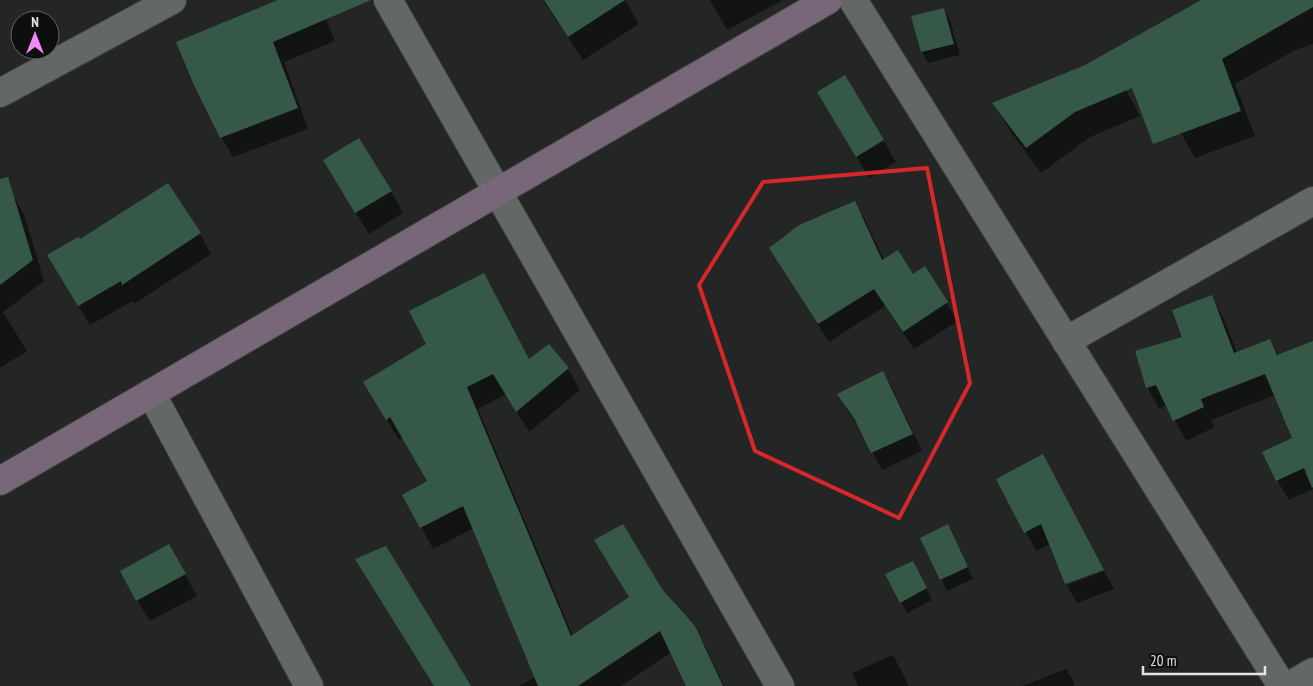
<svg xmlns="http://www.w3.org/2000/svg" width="1313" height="686" font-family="'PT Sans Narrow',sans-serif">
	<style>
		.shadow { fill: #0007 }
		.building { fill: #365947 }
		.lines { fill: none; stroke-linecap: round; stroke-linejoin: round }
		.street-casing { stroke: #3f4240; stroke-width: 30 }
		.secondary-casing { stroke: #3f4240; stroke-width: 30 }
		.street { stroke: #636765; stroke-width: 28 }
		.secondary { stroke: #776779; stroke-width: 28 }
		.marked { fill: none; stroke: #d62828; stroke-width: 4; stroke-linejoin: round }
	</style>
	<rect width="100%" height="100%" fill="#232624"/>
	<!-- shadow -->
	<g class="shadow">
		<polygon points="276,0 318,0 335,41 284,62 308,129 233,157 221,137 277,2"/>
		<polygon points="543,0 625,0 639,24 583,60"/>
		<polygon points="710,0 783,0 727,30"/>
		<polygon points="1203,0 1313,0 1313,44 1295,50 1235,84 1255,136 1195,158 1181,133"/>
		<polygon points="944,9 950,20 960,55 928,63 922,52 913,17"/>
		<polygon points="845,76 896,162 869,178 819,92"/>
		<polygon points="1122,82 1140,116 1090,137 1041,173 1009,129 994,104"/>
		<polygon points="337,181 391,191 403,213 369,234"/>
		<polygon points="168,185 200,234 211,254 134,304 133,301 90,325 49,255 79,241"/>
		<polygon points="12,194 24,214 44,281 3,312 27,351 0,368 0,197"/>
		<polygon points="855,203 865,220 884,260 913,276 924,268 958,321 914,349 885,306 829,342 770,248"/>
		<polygon points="1211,296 1223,317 1237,353 1270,340 1279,356 1313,342 1313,489 1289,500 1277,480 1293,439 1275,395 1211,420 1215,427 1186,441 1167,405 1159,408 1147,387 1184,338"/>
		<polygon points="549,346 568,369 580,390 529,432 506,394 478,409 573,636 661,590 694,627 706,648 724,686 687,686 672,652 621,686 519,686 536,677 474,528 433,549 404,495 429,482 403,437 399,440 377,403 530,361"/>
		<polygon points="883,373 893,390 922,451 882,470 861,430 848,412 838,395"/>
		<polygon points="1043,456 1067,582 1067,585 1050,544 1036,551 998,480"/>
		<polygon points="948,526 954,537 973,579 947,591 922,538"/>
		<polygon points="169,546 197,596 150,621 137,600"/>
		<polygon points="1104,571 1114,589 1077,603 1067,585"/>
		<polygon points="919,573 932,600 907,613 901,602"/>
		<polygon points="893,655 909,686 858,686 852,673"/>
		<polygon points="1066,669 1075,684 1073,686 1022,686"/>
	</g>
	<!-- building -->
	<g class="building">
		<polygon points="278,0 371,0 273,42 298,108 220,138 194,85 176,42"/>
		<polygon points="544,0 625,0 568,37"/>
		<polygon points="1201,0 1313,0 1313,7 1222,59 1241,111 1153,144 1132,88 1075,112 1026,148 992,103 1085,65"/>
		<polygon points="944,8 954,44 921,52 911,16"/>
		<polygon points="845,75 884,140 856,157 817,92"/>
		<polygon points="359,138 392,191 355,213 323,160"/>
		<polygon points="8,177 33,260 0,285 0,179"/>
		<polygon points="168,183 201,233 122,285 121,281 78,306 47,255 78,237 80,239"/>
		<polygon points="855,201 882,260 898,250 913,274 925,266 948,302 903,332 874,289 818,324 769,248 799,225"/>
		<polygon points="484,273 529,359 549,344 569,368 516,412 493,374 467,387 571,636 629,597 594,540 623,524 662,589 695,626 723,686 686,686 660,631 578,686 538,686 463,506 420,528 402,495 427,481 390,417 386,420 363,382 426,344 409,311"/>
		<polygon points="1212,295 1234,353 1270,339 1277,355 1313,341 1313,487 1312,488 1304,468 1276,481 1262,452 1292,438 1265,374 1201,399 1204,407 1173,421 1156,385 1146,388 1135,351 1182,337 1172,310"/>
		<polygon points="883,371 913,434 871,453 855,420 837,394"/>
		<polygon points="1043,454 1104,570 1065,584 1041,524 1024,533 996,479"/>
		<polygon points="948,524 968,567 940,580 920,538"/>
		<polygon points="169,544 186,574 136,601 120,571"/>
		<polygon points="386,546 438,631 471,686 434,686 355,559"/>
		<polygon points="913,561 927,588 900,603 885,574"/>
	</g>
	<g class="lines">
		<!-- street casing -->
		<g class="street-casing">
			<g id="street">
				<polyline points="388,0 780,686"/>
				<polyline points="853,0 1282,686"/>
				<polyline points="0,93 172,0"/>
				<polyline points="1066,341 1313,201"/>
				<polyline points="151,393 309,686"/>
				<polyline points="1289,686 1313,672"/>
			</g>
		</g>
		<!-- secondary casing -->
		<g class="secondary-casing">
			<polyline id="secondary" points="0,481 828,0"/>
		</g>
		<!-- street -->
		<use href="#street" class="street"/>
		<!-- secondary -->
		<use href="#secondary" class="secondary"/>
	</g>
	<!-- marked area -->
	<path class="marked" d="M927 168 970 383 899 518 755 451 699 285 763 182Z"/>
	<!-- north arrow -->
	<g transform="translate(35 35)"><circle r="24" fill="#0d0f0e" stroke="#626563"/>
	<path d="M0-4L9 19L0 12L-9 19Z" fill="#f08bf5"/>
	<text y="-8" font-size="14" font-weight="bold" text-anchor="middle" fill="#e2e5e3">N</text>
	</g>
	<!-- scale -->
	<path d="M1143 666v8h122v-8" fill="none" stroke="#e2e5e3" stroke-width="2.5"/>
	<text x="1150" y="666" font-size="15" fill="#e2e5e3" stroke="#0d0f0e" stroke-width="4" paint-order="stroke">20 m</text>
</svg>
